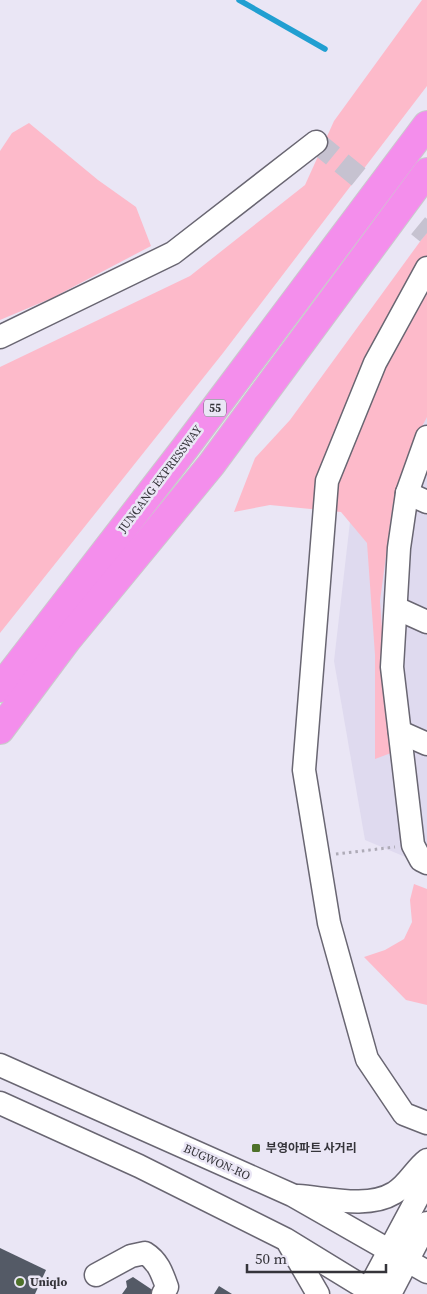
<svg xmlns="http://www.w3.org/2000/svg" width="427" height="1294" font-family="'Source Serif 4','Noto Sans KR',serif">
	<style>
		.built { fill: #dfdaef }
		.green { fill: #fdbaca }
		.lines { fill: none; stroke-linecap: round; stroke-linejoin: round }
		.stream { stroke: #219fd1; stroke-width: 5.5 }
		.building { fill: #545a66 }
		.minor-tunnel { stroke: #c6c2d0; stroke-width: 22; stroke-dasharray: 22 11; stroke-linecap: butt }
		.minor-casing { stroke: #696672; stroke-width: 25 }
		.highway-casing { stroke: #cacacc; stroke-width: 30 }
		.path { stroke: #aeabb7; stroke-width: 3; stroke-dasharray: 2.5 4; stroke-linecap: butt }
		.minor { stroke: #fff; stroke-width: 22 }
		.highway { stroke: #f48eec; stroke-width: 28 }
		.poi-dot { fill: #4e712a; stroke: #eae6f5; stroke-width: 2 }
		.labels { text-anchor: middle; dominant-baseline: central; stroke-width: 5; stroke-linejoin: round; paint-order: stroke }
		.shield { fill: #eae6f5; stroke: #6b6972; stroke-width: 1 }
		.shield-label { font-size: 11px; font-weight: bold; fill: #35343a }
		.street-label { font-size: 12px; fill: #35343a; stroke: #eae6f5 }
		.poi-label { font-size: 12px; font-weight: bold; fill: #35343a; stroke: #eae6f5; text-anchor: start }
	</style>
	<rect width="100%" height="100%" fill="#eae6f5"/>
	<!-- built -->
	<polygon class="built" points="427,296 427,866 365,840 334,661 361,426"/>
	<!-- green -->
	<g class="green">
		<polygon points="422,0 427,0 427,86 223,353 0,633 0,367 190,276 305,185 334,121"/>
		<polygon points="29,123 98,180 136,207 151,246 52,298 0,320 0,151 12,133"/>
		<polygon points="427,232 427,417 417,436 393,503 380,601 391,753 375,759 375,655 367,543 341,512 270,505 234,512 255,458 290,420"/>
		<polygon points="414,884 427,889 427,1005 406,1000 364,957 385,950 404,939 412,922 410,900"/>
	</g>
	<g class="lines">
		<!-- stream -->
		<polyline class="stream" points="239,0 325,49"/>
	</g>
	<!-- building -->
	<g class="building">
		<polygon points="0,1248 46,1270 35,1294 0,1294"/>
		<polygon points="133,1277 154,1291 151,1294 122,1294 127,1287 126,1281"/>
		<polygon points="219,1286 232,1294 214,1294"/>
	</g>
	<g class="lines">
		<!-- minor-tunnel -->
		<polyline class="minor-tunnel" points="316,142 427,233"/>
		<!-- minor casing -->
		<g class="minor-casing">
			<g id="minor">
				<polyline points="427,268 375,363 327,481 304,770 329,923 367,1059 404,1114 427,1123"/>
				<polyline points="0,337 173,253 316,142"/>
				<polyline points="427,437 407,493 399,548 392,667 413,845 421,860 427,863"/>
				<polyline points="407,493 427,502"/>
				<polyline points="396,608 427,622"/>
				<polyline points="400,732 427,744"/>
				<polyline points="0,1065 292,1195 427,1272"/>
				<polyline points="0,1103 139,1166 285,1239 375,1294"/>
				<path d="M298 1196C327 1198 368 1209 394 1193 408 1185 415 1169 427 1160"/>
				<polyline points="289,1244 318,1294"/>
				<path d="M96 1275 131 1256 145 1253C158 1261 162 1273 167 1287L163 1294"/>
				<polyline points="366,1294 427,1180"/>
				<polyline points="390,1294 427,1223"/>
			</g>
		</g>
		<!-- highway casing -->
		<g class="highway-casing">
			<g id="highway">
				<polyline points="0,688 185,448 427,125"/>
				<polyline points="0,730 67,640 211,465 427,172"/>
			</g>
		</g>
		<!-- path -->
		<polyline class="path" points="336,854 395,847"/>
		<!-- minor -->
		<use href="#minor" class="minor"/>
		<!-- highway -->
		<use href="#highway" class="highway"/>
	</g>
	<!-- markers -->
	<g class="poi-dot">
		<rect x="251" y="1143" width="10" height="10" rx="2.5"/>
		<circle cx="20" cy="1282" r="5"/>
	</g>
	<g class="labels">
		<!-- shield labels -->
		<rect class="shield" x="204" y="399.5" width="22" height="17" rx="4"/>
		<g class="shield-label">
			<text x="215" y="408">55</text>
		</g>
		<!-- street labels -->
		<g class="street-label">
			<text transform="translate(160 479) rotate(-53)">JUNGANG EXPRESSWAY</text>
			<text transform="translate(217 1162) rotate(24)">BUGWON-RO</text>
		</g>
		<!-- poi labels -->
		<g class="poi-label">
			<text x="266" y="1148">부영아파트 사거리</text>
			<text x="30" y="1282">Uniqlo</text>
		</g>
	</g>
	<!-- scale -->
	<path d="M247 1264v8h139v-8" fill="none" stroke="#35343a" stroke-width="2.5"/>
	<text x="255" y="1264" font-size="15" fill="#35343a" stroke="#eae6f5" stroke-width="4" paint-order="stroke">50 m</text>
</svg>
